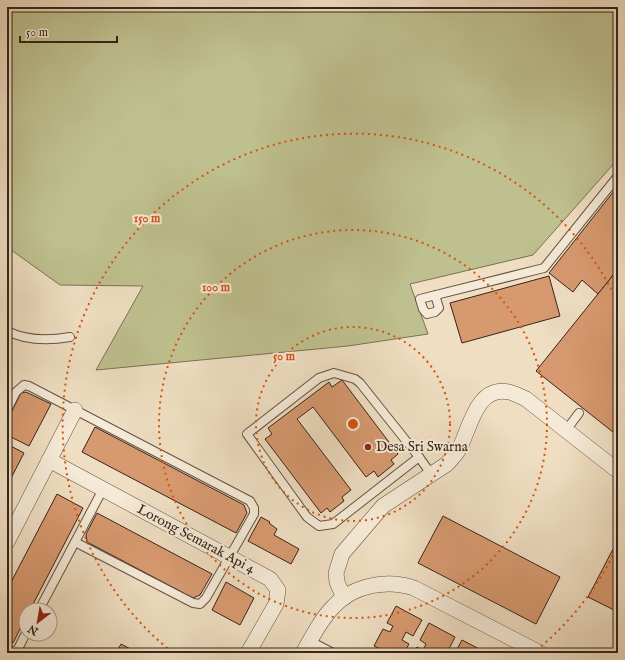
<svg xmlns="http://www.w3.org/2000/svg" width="625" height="660" font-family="'IM FELL English',serif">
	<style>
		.green { fill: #bfc08f; stroke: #7a7254 }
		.building { fill: #d79970; stroke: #36241a }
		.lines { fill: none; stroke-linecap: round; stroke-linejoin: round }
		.service-casing { stroke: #645244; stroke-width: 10 }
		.minor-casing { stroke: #645244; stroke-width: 16 }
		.service { stroke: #f5ead7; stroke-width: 8 }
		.minor { stroke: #f5ead7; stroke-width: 15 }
		.ring { fill: none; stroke: #d6540d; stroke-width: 2; stroke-dasharray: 2 4 }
		.poi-dot { fill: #8f2418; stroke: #f5ead7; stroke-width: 1.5 }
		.labels { text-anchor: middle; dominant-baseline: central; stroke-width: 4; stroke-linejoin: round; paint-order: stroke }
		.poi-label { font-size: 14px; fill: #36241a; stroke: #f5ead7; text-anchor: start }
		.street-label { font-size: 14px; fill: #36241a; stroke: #f5ead7 }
		.centre { fill: #d6540d; stroke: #f5ead7; stroke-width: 2 }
		.ring-label { font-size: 12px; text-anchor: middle; font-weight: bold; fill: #d6540d; stroke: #f5ead7; stroke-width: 4; stroke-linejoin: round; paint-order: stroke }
	</style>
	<rect width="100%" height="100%" fill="#efdec2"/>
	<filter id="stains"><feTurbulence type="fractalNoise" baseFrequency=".005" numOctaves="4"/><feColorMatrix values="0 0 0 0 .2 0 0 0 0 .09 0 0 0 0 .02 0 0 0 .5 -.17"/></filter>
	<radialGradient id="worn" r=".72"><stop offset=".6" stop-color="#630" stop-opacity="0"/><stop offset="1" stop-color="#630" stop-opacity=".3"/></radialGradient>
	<!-- green -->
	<polygon class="green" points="7,7 618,7 618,159 533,255 410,284 428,334 348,346 96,370 143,286 60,285 7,247"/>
	<!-- building -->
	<g class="building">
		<polygon points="618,186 618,269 598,294 582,280 573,292 549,273"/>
		<polygon points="618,269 618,436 536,371"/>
		<polygon points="549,276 560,316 462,343 450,303"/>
		<polygon points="342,380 398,454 391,460 394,464 378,477 374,471 366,477 313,407 297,419 351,490 342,497 344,501 330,512 327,508 321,513 265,439 272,434 268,428 329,382 332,387"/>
		<polygon points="26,392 51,404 29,446 7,435 7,421 21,393"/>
		<polygon points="95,427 244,505 247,513 236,533 82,452"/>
		<polygon points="7,444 24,453 7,486"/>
		<polygon points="57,494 83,508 30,610 26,610 26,617 13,643 7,640 7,590"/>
		<polygon points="97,513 212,574 200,595 193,598 87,542 86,534"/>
		<polygon points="443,516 560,577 536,624 418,563"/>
		<polygon points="261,517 270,522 269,523 277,529 274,535 299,549 291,564 248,541"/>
		<polygon points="613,549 618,551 618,612 588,597"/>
		<polygon points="226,582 254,598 240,625 212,610"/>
		<polygon points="396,606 422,620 413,636 406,632 402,640 409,644 404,653 388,653 374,646 383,629 390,632 393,626 387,623"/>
		<polygon points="429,623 455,637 447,653 439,650 437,653 413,653 417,647 423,650 426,644 420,640"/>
		<polygon points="462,640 487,653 455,653"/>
		<polygon points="121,644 138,653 116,653"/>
	</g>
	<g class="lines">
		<!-- service casing -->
		<g class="service-casing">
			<g id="service">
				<polyline points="435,295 439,308 435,312 427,314 423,309 420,299 544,268 618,176"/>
				<path d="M7 331C27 341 48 341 70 337"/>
				<polygon points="334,373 355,379 360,383 419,457 333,524 319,526 307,517 247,434 319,378"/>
				<polyline points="7,410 16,392 24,385 29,386 250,501 254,508 254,514 206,598 200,604 193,603 75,542"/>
				<polyline points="567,429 579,413"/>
				<polyline points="419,457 431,474"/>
				<polyline points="39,610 103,489"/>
				<polyline points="310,641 333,653"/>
				<polyline points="7,652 10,653 18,649 26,633"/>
			</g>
		</g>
		<!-- minor casing -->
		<g class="minor-casing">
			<g id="minor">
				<polyline points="49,460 270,579 278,590 276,604 248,653"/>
				<polyline points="7,542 75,410"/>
				<path d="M344 598 337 582 336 573 342 554 383 506 447 464C451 459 456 455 459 449 470 429 476 385 509 392 514 393 520 396 526 399L618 471"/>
				<path d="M303 653C312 637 321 619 334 606 354 585 387 579 414 588L540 653"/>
			</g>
		</g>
		<!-- service -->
		<use href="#service" class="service"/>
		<!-- minor -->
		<use href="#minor" class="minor"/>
	</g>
	<!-- distance rings -->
	<g class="ring">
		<circle cx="353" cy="424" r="97"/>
		<circle cx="353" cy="424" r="194"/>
		<path d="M618 545A291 291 0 0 1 534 652M172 652A291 291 0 1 1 618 303"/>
	</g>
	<!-- markers -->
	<circle class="poi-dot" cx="368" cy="447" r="4"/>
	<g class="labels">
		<!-- poi labels -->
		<g class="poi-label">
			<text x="376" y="447">Desa Sri Swarna</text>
		</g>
		<!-- street labels -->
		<g class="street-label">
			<text transform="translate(196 539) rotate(28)">Lorong Semarak Api 4</text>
		</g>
	</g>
	<circle cx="353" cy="424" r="6" class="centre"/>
	<g class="ring-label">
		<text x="147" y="222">150 m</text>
		<text x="216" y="291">100 m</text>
		<text x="284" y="360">50 m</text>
	</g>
	<!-- margin -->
	<rect width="625" height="660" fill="none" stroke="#efdec2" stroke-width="24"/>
	<rect x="8" y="8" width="609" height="644" fill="none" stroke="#36241a" stroke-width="2"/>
	<rect x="12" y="12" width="601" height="636" fill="none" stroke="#36241a"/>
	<!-- north arrow -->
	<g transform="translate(38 622) rotate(211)"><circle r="19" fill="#f5ead7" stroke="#a99b8b"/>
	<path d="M0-3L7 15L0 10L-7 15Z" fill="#8f2418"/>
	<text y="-6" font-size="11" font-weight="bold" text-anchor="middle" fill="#36241a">N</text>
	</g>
	<!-- scale -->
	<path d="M20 36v6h97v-6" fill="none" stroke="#36241a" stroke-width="2"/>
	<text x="26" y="36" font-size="12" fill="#36241a" stroke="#f5ead7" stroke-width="3" paint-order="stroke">50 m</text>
	<rect width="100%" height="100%" filter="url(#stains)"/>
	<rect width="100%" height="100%" fill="url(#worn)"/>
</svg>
